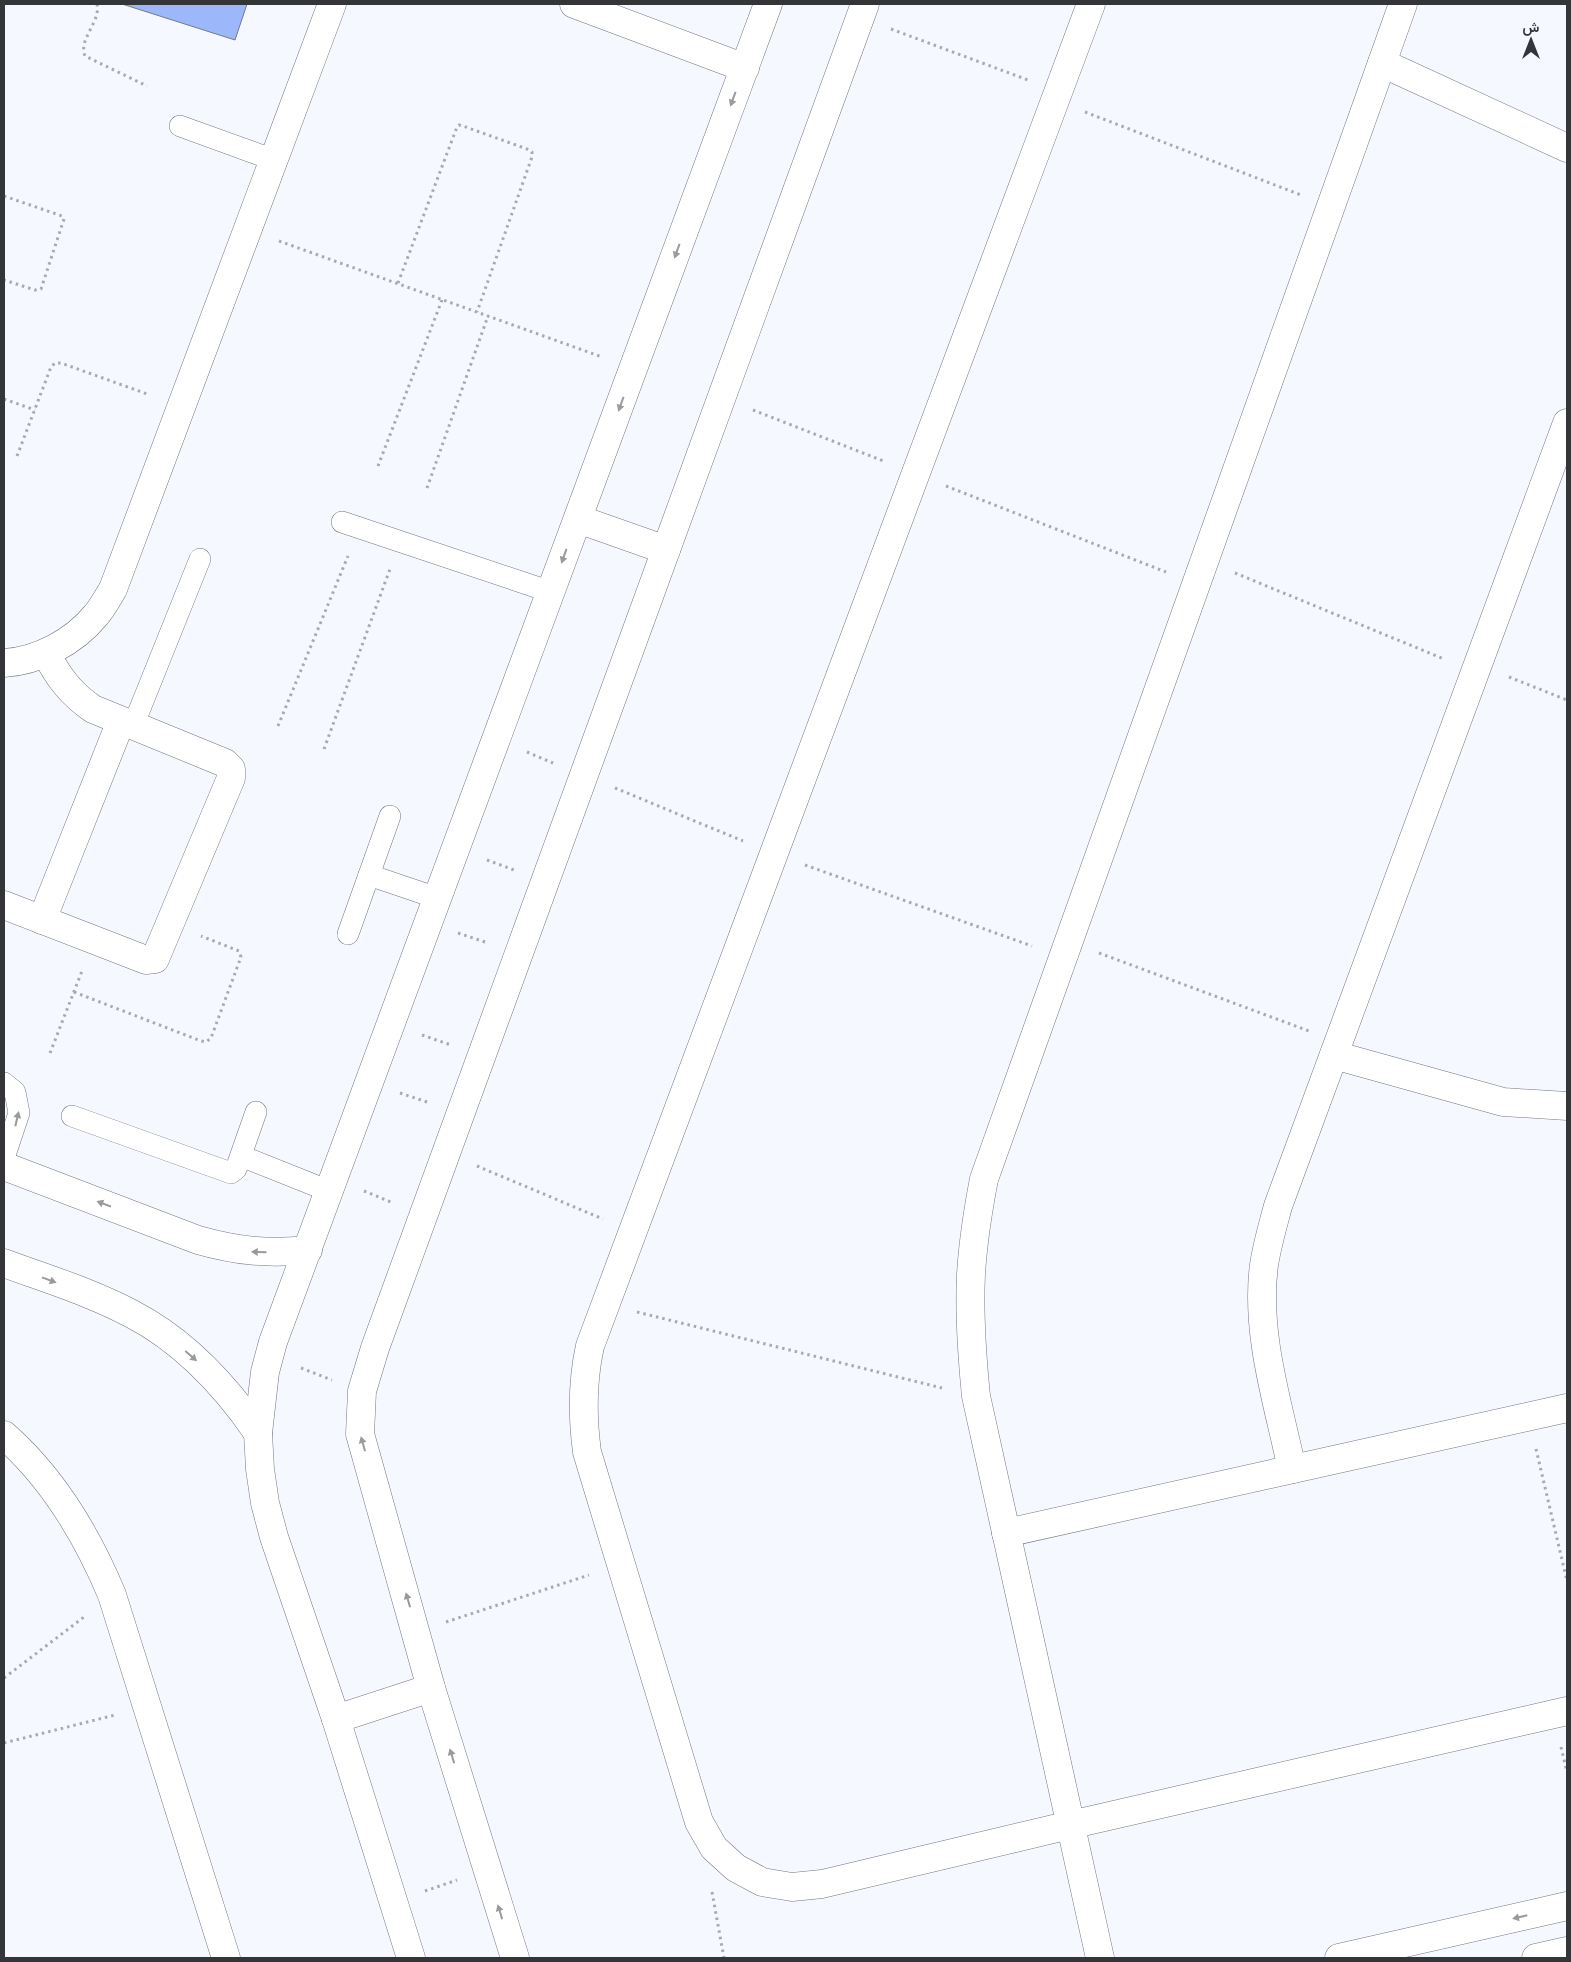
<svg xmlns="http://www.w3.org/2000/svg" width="1571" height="1962" font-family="'PT Sans',Vazirmatn,sans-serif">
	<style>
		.building { fill: #9cb8fa; stroke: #757a84 }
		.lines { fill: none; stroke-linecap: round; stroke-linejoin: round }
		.service-casing { stroke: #727781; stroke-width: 22 }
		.minor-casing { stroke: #727781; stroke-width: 29 }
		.path { stroke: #a7aab0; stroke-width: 3; stroke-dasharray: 2.5 4; stroke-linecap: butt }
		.service { stroke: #fff; stroke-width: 21 }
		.minor { stroke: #fff; stroke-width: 28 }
		.oneway { fill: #999a9c }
	</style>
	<rect width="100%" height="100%" fill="#f5f8ff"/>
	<!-- building -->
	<polygon class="building" points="122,4 247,4 235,40"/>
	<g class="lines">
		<!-- service casing -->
		<g class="service-casing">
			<g id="service">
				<polyline points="180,126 274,160"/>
				<polyline points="342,522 551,592"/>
				<polyline points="133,726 200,559"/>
				<polyline points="369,875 437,898"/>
				<polyline points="348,934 390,816"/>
				<polyline points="4,1083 15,1092 19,1113 4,1158"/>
				<polyline points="72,1116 231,1173 236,1169 256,1112"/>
				<polyline points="241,1156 329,1191"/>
			</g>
		</g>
		<!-- minor casing -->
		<g class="minor-casing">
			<g id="minor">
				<polyline points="574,4 745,68"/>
				<path d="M1091 4 590 1346C582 1382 582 1415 587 1452L699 1822 714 1848 736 1868 762 1882 792 1887 822 1884 1070 1825 1567 1711"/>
				<polyline points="1382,63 1567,148"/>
				<polyline points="578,519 666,550"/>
				<path d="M4 663C38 661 74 642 96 615 103 607 108 597 113 589L332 4"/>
				<path d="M4 905 146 960 155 959 231 778V769L225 763 93 709C71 694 58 677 46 653"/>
				<polyline points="42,920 121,721"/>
				<polyline points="1334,1055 1503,1102 1567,1106"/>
				<path d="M4 1166 198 1240C237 1251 267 1254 308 1250"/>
				<path d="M4 1263C47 1279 91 1292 132 1314 184 1341 225 1385 258 1433"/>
				<path d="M4 1435C54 1479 87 1535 112 1595L226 1958"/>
				<path d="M1292 1469C1278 1403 1255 1333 1264 1265 1267 1245 1273 1225 1278 1206L1567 423"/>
				<polyline points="1006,1533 1567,1408"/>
				<polyline points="336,1719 431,1688"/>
				<polyline points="411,1958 336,1719 274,1537 265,1503 260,1469 258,1433 265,1372 273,1342 768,4"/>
				<polyline points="515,1958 431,1688 360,1434 362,1391 375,1348 865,4"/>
				<path d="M1100 1958 976 1396C972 1356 969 1315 971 1274 973 1242 978 1210 984 1179L1403 4"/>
				<polyline points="1339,1958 1567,1906"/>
				<polyline points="1536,1958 1567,1951"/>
			</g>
		</g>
		<!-- path -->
		<g class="path">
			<path d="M97 4C101 22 78 39 85 56L147 86"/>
			<polyline points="891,29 1028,80"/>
			<polyline points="1085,112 1301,195"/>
			<polyline points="4,196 62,216 64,219 41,289 35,290 4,280"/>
			<polyline points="279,241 602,357"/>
			<polyline points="398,283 457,127 459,125 463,126 527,149 532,152 532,157 477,312"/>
			<polyline points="4,399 35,410"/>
			<polyline points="753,410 886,462"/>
			<polyline points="17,456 51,367 55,363 61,363 150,395"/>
			<polyline points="378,466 442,300"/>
			<polyline points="946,486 1166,572"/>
			<polyline points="427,488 488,316"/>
			<polyline points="1235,573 1444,659"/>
			<polyline points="1509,677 1567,700"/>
			<polyline points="278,726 348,556"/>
			<polyline points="324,749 390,569"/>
			<polyline points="527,752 553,763"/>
			<polyline points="615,788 743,841"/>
			<polyline points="487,860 514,870"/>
			<polyline points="805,865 1032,946"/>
			<polyline points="458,933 488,943"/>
			<polyline points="1099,953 1309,1031"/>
			<polyline points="74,992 201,1041 206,1042 211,1038 241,957 239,951 201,936"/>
			<polyline points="422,1035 451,1045"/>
			<polyline points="50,1053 82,971"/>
			<polyline points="400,1093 430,1103"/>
			<polyline points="477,1166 603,1219"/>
			<polyline points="364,1191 393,1203"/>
			<polyline points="637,1312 942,1388"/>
			<polyline points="301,1368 332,1380"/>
			<polyline points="1536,1449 1567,1581"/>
			<polyline points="446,1622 589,1575"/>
			<polyline points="4,1678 84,1617"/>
			<polyline points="4,1743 115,1715"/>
			<polyline points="1561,1747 1567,1772"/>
			<polyline points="425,1891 457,1880"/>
			<polyline points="712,1892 724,1958"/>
		</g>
		<!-- service -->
		<use href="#service" class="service"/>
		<!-- minor -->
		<use href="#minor" class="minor"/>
	</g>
	<!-- one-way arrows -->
	<defs><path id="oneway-solid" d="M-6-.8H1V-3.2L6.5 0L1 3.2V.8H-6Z" transform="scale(1.25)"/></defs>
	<g class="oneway">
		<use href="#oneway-solid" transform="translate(733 99) rotate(110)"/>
		<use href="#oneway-solid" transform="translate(677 251) rotate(110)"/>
		<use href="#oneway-solid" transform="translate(621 404) rotate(110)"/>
		<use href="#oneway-solid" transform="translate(564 556) rotate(110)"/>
		<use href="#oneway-solid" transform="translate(17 1119) rotate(-77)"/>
		<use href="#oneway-solid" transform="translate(104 1204) rotate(-159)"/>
		<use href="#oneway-solid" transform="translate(259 1252) rotate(-178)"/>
		<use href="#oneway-solid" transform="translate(49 1280) rotate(20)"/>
		<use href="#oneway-solid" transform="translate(191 1356) rotate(41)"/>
		<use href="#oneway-solid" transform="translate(363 1444) rotate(-106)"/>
		<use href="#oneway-solid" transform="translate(408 1600) rotate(-106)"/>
		<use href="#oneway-solid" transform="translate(452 1756) rotate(-107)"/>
		<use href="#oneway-solid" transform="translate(500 1912) rotate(-107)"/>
		<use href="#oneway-solid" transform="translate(1520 1917) rotate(167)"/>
	</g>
	<!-- border -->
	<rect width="1571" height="1962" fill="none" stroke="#333539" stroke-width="10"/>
	<!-- north arrow -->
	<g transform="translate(1531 40)" stroke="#f5f8ff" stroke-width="4" paint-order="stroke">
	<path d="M0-4L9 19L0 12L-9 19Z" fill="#333539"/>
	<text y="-8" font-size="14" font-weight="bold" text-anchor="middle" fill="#333539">ش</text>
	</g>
</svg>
